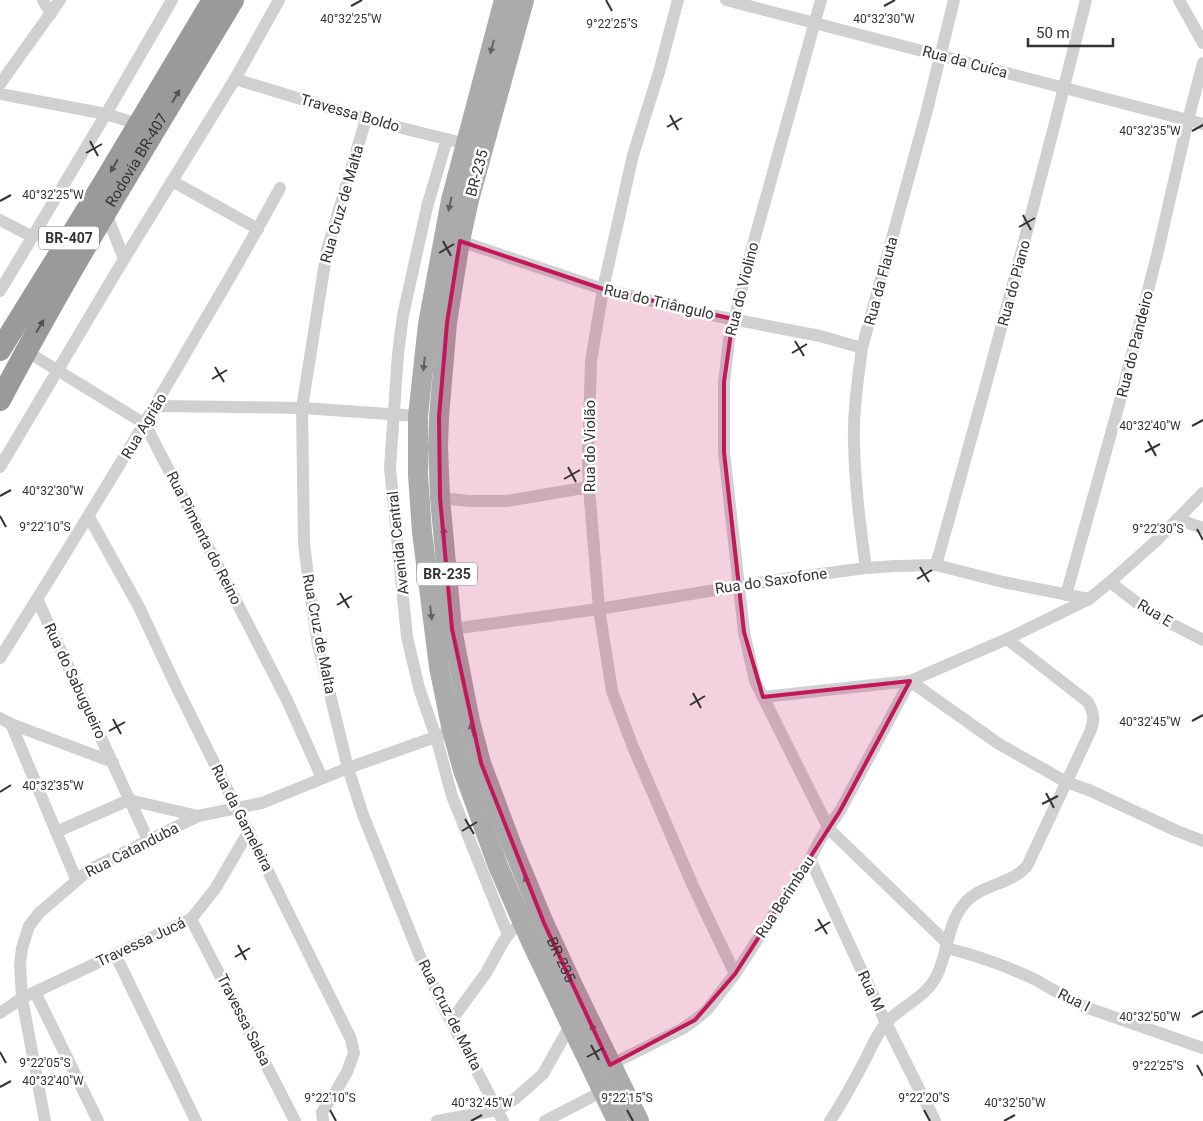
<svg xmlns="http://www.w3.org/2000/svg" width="1203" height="1121" font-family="Roboto,sans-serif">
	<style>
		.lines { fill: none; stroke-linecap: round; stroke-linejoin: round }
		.street { stroke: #d0d0d0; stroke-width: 12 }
		.primary { stroke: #ababab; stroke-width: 20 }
		.highway { stroke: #9a9a9a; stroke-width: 22 }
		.oneway { fill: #636363 }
		.oneway2 { fill: #525252 }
		.marked { fill: #c2185b; fill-opacity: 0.2; stroke: #c2185b; stroke-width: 4; stroke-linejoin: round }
		.ticks { fill: none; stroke: #333; stroke-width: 2 }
		.labels { text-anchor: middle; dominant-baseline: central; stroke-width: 5; stroke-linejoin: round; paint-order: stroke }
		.shield { fill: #fff; stroke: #707070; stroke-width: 1 }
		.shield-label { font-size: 14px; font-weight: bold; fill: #333 }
		.street-label { font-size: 15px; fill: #333; stroke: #fff }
		.ticks-label { font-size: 12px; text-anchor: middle; fill: #333; stroke: #fff; stroke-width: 5; stroke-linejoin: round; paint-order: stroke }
	</style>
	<rect width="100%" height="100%" fill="#fff"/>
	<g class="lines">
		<!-- street -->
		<g class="street">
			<polyline points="43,0 51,14"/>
			<polyline points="678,0 659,72 633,155 603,289 591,361 588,460 589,487 599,609 612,691 633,747 693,886 735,974"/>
			<polyline points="726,0 1203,124"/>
			<polyline points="821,0 752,248 729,340 724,382 724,452 744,632 755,681 829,829 947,943"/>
			<polyline points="1179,0 1203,43"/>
			<polyline points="235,79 366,119 466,144"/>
			<polyline points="0,84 60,0"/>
			<polyline points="0,94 106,114 138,124"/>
			<polyline points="366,119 327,250 302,408 304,543 310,593 318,645 348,768 363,815 421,959 443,1006 503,1121"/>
			<polyline points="447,139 427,207 403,315 398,354 390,468 407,637 419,688 436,737 452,796 508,935"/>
			<polyline points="172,181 258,229"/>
			<polyline points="106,213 124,259"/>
			<polyline points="0,220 33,237"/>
			<polyline points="460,241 603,289 701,313 820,336 862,348"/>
			<polyline points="0,291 106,114 172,0"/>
			<polyline points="26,351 145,424 287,700 322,778"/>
			<polyline points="156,406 302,408 418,416"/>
			<polyline points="0,467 124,259 235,79 279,0"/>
			<polyline points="440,498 470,501 507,501 589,487"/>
			<polyline points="89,517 139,607 177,688 351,1039 354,1053 347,1072 336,1091 322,1112 323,1121"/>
			<polyline points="1177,519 1203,528"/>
			<path d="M936 565C989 377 1039 189 1086 0"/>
			<path d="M866 568C860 527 855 485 854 443 853 411 858 379 862 348L926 114 954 0"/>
			<polyline points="1110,582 1141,606 1162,619 1203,640"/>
			<polyline points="1066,595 1120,401 1158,251 1188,120 1203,63"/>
			<polyline points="37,599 148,840"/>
			<polyline points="452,629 599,609 783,579 866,568 896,566 936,565 1003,582 1089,599"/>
			<path d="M0 658C68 550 135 441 199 330 227 283 254 236 280 188"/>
			<polyline points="763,697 910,681 1007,639 1089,599 1110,582 1156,541 1203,493"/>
			<polyline points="0,718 11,724 113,762"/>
			<polyline points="11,724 76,879"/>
			<polyline points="129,800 198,816"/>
			<polyline points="56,832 129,800"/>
			<polyline points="810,859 886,1023 935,1121"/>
			<polyline points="191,919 295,1121"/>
			<path d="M946 948C976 955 1006 966 1034 979 1051 988 1067 999 1085 1007L1203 1048"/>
			<polyline points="115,954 196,1121"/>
			<polyline points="35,992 98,1121"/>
			<polyline points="0,1013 22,998 191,919 215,889 249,831"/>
			<polyline points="451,1021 486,973 503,942 512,930"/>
			<polyline points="610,1065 682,1029 695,1020 707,1010 735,974 810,859 821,838 840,811 910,681 999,744 1047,771 1066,782 1089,790 1177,831 1203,841"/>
			<polyline points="45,1121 22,998 20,965 22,948 29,926 39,913 89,870 198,816 262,803 348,768 444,734"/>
			<polyline points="437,1121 498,1110 516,1098 543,1074 571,1024"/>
			<polyline points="545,1121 601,1092"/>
			<path d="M830 1121 837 1110C847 1094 856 1077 865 1060 871 1048 877 1034 886 1023 900 1007 925 998 936 977 949 953 946 924 965 903 981 884 1011 885 1027 866L1090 732C1095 720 1094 713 1088 702L1007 639"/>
		</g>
		<!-- primary -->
		<g class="primary">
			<polyline points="504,0 451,200 428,324 418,416 418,475 422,532 439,667 452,731 463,770 498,866 532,944 617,1121"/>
			<path id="s1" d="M524 0 469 200 460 241 447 323 439 417 438 447 440 498 452 629 470 721 481 763 512 846 544 923 574 988 639 1121"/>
		</g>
		<!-- highway -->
		<g class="highway">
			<polyline points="0,350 103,184 213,0"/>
			<path id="s2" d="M0 400C72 263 154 132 233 0"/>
		</g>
	</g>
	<!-- one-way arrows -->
	<defs><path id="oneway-solid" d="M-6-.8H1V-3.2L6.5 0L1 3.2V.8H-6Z" transform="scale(1.25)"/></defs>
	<g class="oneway">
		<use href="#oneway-solid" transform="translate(492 47) rotate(105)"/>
		<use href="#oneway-solid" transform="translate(450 204) rotate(102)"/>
		<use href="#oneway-solid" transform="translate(424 364) rotate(96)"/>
		<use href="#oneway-solid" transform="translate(444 534) rotate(-95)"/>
		<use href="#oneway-solid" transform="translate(431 613) rotate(83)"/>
		<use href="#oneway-solid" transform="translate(472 730) rotate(-105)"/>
		<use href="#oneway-solid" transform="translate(527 882) rotate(-113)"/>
		<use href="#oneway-solid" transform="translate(594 1030) rotate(-116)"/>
	</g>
	<g class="oneway2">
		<use href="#oneway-solid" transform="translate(176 96) rotate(-59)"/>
		<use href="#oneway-solid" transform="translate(114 166) rotate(120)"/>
		<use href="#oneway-solid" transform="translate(40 326) rotate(-60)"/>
	</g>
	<!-- marked area -->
	<path class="marked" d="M460 241 603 289 733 319 724 382V452L744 632 763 697 910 681 840 811 735 974 695 1020 610 1065 544 923 481 763 452 629 440 498 439 417 447 323Z"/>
	<!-- ticks -->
	<path class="ticks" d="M606 0 612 11M351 6 362 0M884 6 895 0M670 115 678 130M667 127 682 118M1192 131 1203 125M90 141 98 156M86 153 102 144M0 201 11 195M1023 215 1031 230M1019 227 1035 218M443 241 451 256M439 253 454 244M795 341 804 356M792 353 807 344M215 367 224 382M212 379 227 370M1192 426 1203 420M1148 441 1156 456M1145 452 1160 444M568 467 576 482M564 479 580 470M0 496 11 490M0 516 6 527M1197 529 1203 540M920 567 929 582M917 579 932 570M340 593 349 608M337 605 352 596M693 693 701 708M690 705 705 696M113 719 121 734M1192 721 1203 715M109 731 125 722M0 792 11 785M1046 793 1054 808M1042 804 1058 796M465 819 474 834M462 831 477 822M818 919 827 934M815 931 830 922M238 945 246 960M235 957 250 948M1192 1017 1203 1011M591 1045 599 1060M0 1052 6 1063M587 1057 603 1048M1197 1065 1203 1076M0 1087 11 1081M330 1110 336 1121M627 1110 633 1121M924 1110 930 1121M471 1121 482 1115M1004 1121 1015 1115"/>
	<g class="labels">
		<!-- shield labels -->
		<g class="shield">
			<rect x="39" y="226.5" width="60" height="23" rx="4"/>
			<rect x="417" y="562.5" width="60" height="23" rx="4"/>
		</g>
		<g class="shield-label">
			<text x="69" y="238">BR-407</text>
			<text x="447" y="574">BR-235</text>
		</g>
		<!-- street labels -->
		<g class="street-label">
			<text transform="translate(965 62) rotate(15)">Rua da Cuíca</text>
			<text transform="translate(350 113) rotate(16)">Travessa Boldo</text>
			<text stroke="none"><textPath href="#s2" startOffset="276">Rodovia BR-407</textPath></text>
			<text transform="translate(477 173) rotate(-75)">BR-235</text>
			<text transform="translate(342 204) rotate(-74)">Rua Cruz de Malta</text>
			<text transform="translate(881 281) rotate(-75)">Rua da Flauta</text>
			<text transform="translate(1014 283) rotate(-75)">Rua do Piano</text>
			<text transform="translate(742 289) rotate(-76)">Rua do Violino</text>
			<text transform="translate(659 302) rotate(13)">Rua do Triângulo</text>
			<text transform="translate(1135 344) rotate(-76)">Rua do Pandeiro</text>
			<text transform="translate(144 426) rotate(-59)">Rua Agrião</text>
			<text transform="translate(590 446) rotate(-90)">Rua do Violão</text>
			<text transform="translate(204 538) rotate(63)">Rua Pimenta do Reino</text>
			<text transform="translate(398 543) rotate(-96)">Avenida Central</text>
			<text transform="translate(771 581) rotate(-8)">Rua do Saxofone</text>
			<text transform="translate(1155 613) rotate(31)">Rua E</text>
			<text transform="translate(319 634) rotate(79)">Rua Cruz de Malta</text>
			<text transform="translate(75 681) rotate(65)">Rua do Sabugueiro</text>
			<text transform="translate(242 818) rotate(63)">Rua da Gameleira</text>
			<text transform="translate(132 850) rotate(-27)">Rua Catanduba</text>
			<text transform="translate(785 897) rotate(-57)">Rua Berimbau</text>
			<text transform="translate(141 942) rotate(-25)">Travessa Jucá</text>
			<text stroke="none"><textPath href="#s1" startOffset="989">BR-235</textPath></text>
			<text transform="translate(871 991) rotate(65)">Rua M</text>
			<text transform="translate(1074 1000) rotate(26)">Rua I</text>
			<text transform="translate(450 1015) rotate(63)">Rua Cruz de Malta</text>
			<text transform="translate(244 1020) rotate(63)">Travessa Salsa</text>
		</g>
	</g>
	<g class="ticks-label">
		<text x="351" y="23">40°32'25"W</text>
		<text x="884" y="23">40°32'30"W</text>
		<text x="612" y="28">9°22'25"S</text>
		<text x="1150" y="135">40°32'35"W</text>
		<text x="53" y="199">40°32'25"W</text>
		<text x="1150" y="430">40°32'40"W</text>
		<text x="53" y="495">40°32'30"W</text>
		<text x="45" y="531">9°22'10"S</text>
		<text x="1158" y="533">9°22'30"S</text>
		<text x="1150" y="726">40°32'45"W</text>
		<text x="53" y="790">40°32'35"W</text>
		<text x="1150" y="1021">40°32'50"W</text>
		<text x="45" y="1067">9°22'05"S</text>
		<text x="1158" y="1070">9°22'25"S</text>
		<text x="53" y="1085">40°32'40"W</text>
		<text x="330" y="1102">9°22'10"S</text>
		<text x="627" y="1102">9°22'15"S</text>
		<text x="924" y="1102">9°22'20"S</text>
		<text x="482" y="1107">40°32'45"W</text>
		<text x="1015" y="1107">40°32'50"W</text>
	</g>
	<!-- scale -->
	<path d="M1028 38v8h85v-8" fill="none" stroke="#333333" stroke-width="2.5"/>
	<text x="1036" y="38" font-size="15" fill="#333333" stroke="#ffffff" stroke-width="4" paint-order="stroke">50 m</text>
</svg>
